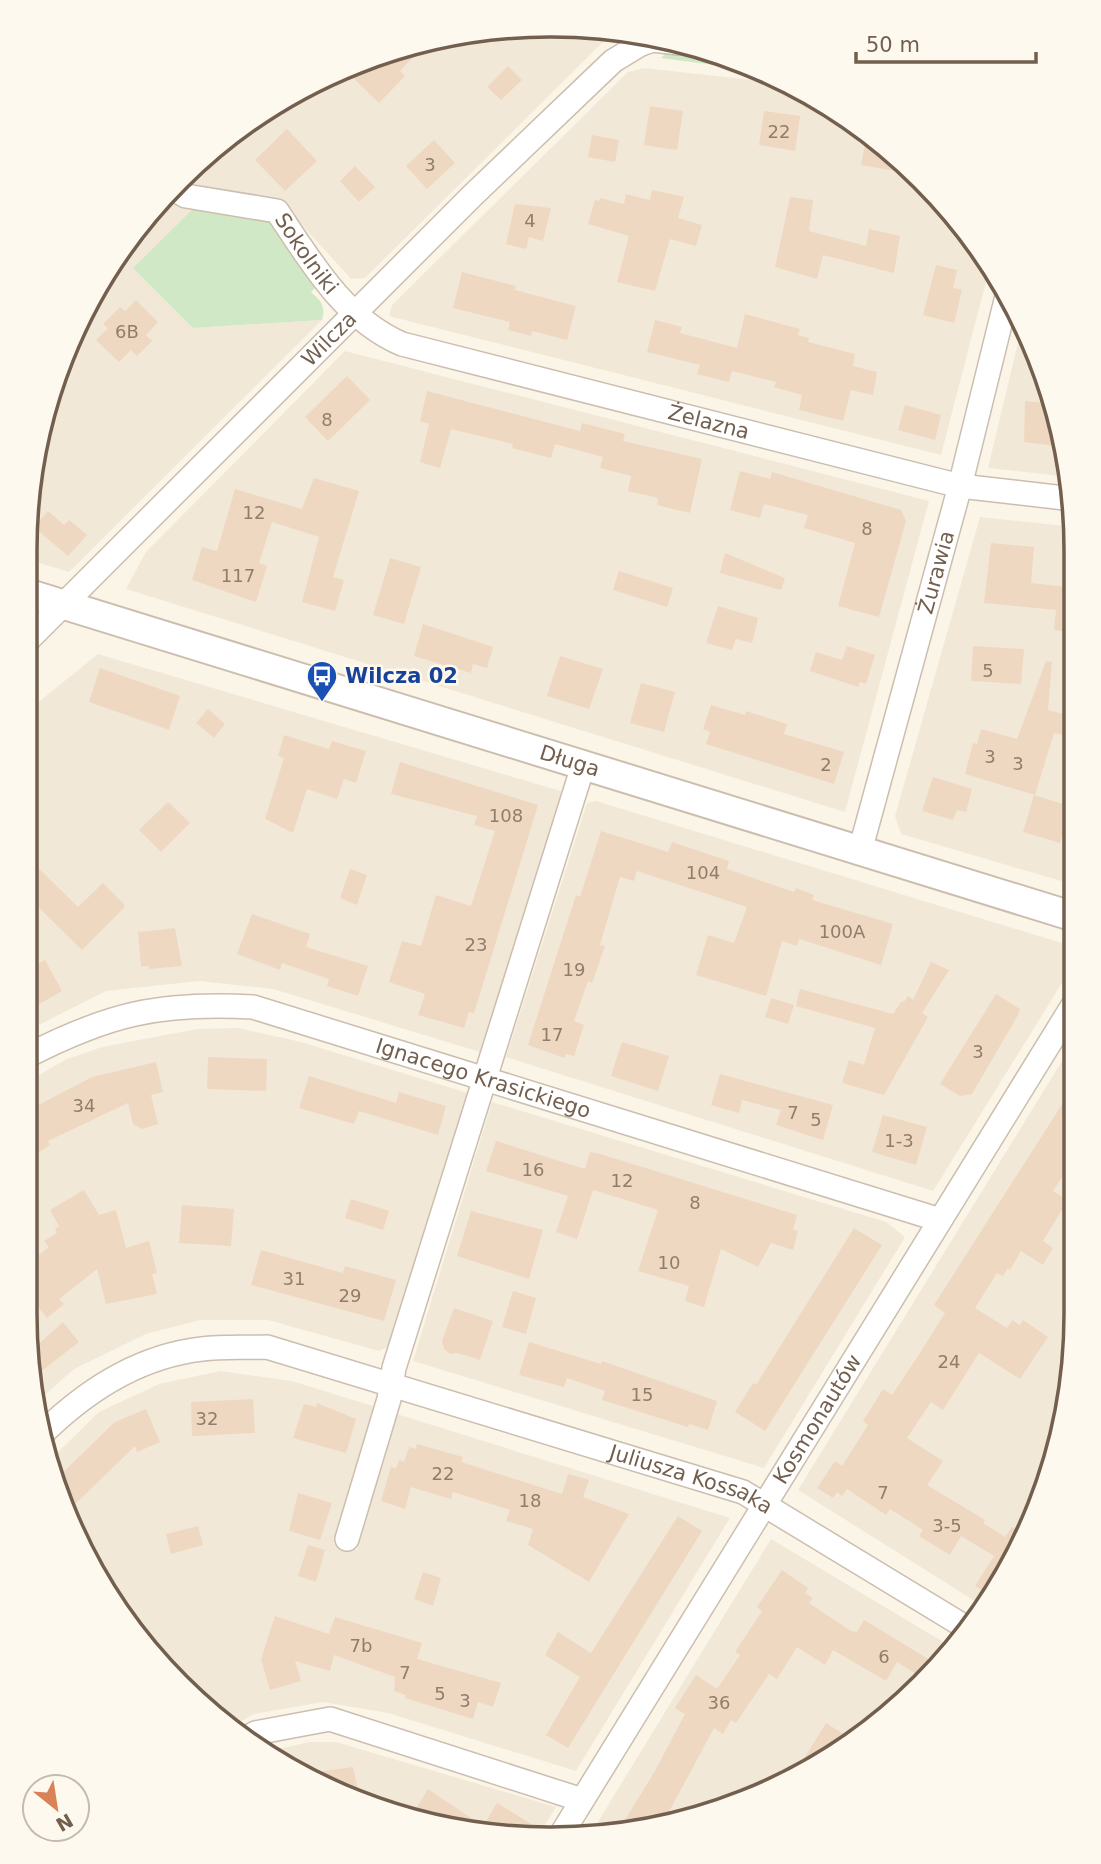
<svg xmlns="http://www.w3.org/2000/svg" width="1101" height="1864" font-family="'DejaVu Sans',sans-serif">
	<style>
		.residential { fill: #f2e8d7 }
		.green { fill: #d1e8c7 }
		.building { fill: #eed8c2 }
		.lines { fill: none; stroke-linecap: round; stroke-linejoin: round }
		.minor-casing { stroke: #ccbeaf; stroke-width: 26 }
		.tertiary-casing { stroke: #ccbeaf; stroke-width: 32 }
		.minor { stroke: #fff; stroke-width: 23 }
		.tertiary { stroke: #fff; stroke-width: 28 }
		.labels { text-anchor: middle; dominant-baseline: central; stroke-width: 5; stroke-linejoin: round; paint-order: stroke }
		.number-label { font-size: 18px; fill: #927d6b }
		.street-label { font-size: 21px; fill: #735f4e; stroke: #fef9ee }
		.transit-label { font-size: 21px; font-weight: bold; fill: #164399; stroke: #fef9ee; text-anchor: start }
		.rim { fill: none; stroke: #735f4e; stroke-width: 3.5 }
	</style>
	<rect width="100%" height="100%" fill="#fbf5e8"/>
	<!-- residential -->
	<g class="residential">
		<polygon points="551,25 614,31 365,278 351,279 293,215 276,205 242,200 178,180 259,113 350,64 448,35"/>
		<polygon points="644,68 788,84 843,113 946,203 990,266 941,455 389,316 392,305 628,72"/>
		<polygon points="167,193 196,206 193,328 322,320 69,572 26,559 26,516 53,381 113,258"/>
		<polygon points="1022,326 1058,414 1069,477 988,468"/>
		<polygon points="345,351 929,501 845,812 126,589 146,552"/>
		<polygon points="980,517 1075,527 1075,885 901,834 895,816"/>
		<polygon points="98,654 564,792 480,1052 273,989 199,981 106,991 25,1032 25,713"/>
		<polygon points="596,801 1075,947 1075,962 933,1191 506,1057 587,803"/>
		<polygon points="238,1028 301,1042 471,1094 393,1344 379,1351 268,1320 200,1320 146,1334 74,1369 39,1400 25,1313 25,1083 67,1059 102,1047 197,1029"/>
		<polygon points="1075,1040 1075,1348 1048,1483 986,1608 798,1490"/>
		<polygon points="492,1102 886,1222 905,1237 764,1468 413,1361"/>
		<polygon points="220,1371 292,1381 376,1407 334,1544 357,1550 397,1414 730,1518 576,1771 388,1713 323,1702 254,1714 228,1729 133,1633 52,1482 49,1461 99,1412 159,1384"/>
		<polygon points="771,1539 950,1646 870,1731 719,1812 591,1833"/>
		<polygon points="310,1742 336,1742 556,1807 537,1837 382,1812 268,1751"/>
	</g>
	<!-- green -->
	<g class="green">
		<polygon points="666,53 712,58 714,65 661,58"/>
		<path d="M196 206 272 220 317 286 311 292C321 301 326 306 322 320L193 328 133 268Z"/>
	</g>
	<!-- building -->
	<g class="building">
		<polygon points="429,40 400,71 405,76 379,103 348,73 358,62"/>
		<polygon points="508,66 522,80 501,100 487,87"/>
		<polygon points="650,106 683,111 677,150 644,145"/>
		<polygon points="764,111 800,116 795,151 759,145"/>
		<polygon points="287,129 317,161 285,191 255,160"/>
		<polygon points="867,134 870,137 912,174 861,165"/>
		<polygon points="592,135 619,140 615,162 588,157"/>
		<polygon points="434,140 455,163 427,189 406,166"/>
		<polygon points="355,166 375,187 359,202 340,181"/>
		<polygon points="652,190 684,197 678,218 702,225 696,246 670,239 655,291 617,282 629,236 588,224 595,200 599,201 600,198 624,204 626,194 650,200"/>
		<polygon points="790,197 813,200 809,231 866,246 869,229 900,236 894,273 823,255 817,279 775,267"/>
		<polygon points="515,204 551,208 543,241 529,237 526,249 506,244"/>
		<polygon points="936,265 957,270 953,288 962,290 954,323 923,315"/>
		<polygon points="462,272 516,286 515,290 576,306 567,340 532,331 531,336 508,330 510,322 453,308"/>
		<polygon points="136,300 158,322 146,335 152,341 137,356 131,350 119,362 96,340 108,328 103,324 120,307 125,311"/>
		<polygon points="745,314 800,329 798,335 809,338 808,342 855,354 853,366 877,372 873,395 851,390 843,421 799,410 802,395 774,387 776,382 732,371 729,382 697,374 700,365 647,352 655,320 682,327 680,333 737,348"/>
		<polygon points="347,376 370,400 328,441 305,417"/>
		<polygon points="427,391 580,431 582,423 625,434 623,441 702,459 690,513 657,505 658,498 628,491 631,476 600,468 603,457 555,444 551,458 512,448 513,444 451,429 440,468 420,462 429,424 420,421"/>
		<polygon points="1025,401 1054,404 1064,447 1024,442"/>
		<polygon points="905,405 941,415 935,440 898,430"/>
		<polygon points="740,471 770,479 772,472 901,510 906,521 879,617 838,606 855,543 804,528 808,515 764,504 760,518 730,510"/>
		<polygon points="314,478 359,491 333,577 344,580 335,611 302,602 319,537 272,522 259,563 267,566 256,602 192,580 202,547 217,551 235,489 302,509"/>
		<polygon points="48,511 64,525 69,520 87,535 68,556 34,527"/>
		<polygon points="991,543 1034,547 1031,583 1075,588 1075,632 1054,630 1056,610 984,603"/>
		<polygon points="725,553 785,578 781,590 720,573"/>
		<polygon points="390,558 421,567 404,624 373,615"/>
		<polygon points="619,571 673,588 667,607 613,590"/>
		<polygon points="718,606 758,618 752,643 736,639 732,650 706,643"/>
		<polygon points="423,624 493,647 487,668 473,664 471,673 414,656"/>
		<polygon points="847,646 875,655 866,684 860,682 858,687 810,671 816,652 842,660"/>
		<polygon points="973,646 1024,649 1021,684 971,681"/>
		<polygon points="560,656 603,669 589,709 547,696"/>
		<polygon points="1046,661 1052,662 1048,710 1075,717 1075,737 1054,733 1035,795 965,774 973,743 977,744 981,729 1017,739"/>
		<polygon points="100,668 180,696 169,730 89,702"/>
		<polygon points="641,683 675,692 664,732 630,723"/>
		<polygon points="711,705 745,715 746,711 787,724 784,734 844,752 834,784 706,744 710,732 703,729"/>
		<polygon points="208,709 225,724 214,738 196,723"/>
		<polygon points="284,735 329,749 332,741 366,751 356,783 344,779 337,799 307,789 293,833 265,819 284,758 278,756"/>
		<polygon points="400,762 538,805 474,1013 469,1012 464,1028 418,1015 425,994 389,982 402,941 421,946 436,895 471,906 495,831 474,825 477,816 391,794"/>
		<polygon points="933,777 972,789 966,812 957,810 953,820 922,811"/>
		<polygon points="1034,795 1072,807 1060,843 1023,832"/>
		<polygon points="168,802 190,823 161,852 139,830"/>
		<polygon points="601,831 668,852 672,842 729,861 727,869 794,892 796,888 814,895 812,900 893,924 881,965 799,939 797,946 782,941 766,996 696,975 708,935 734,943 747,907 637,871 634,881 620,877 600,945 605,946 592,983 588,981 574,1021 584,1025 574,1056 566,1054 564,1058 528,1045 576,895 580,897"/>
		<polygon points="25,855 78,907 103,883 125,905 123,909 82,950 25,894"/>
		<polygon points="350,869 367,875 357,905 340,898"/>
		<polygon points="252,914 310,934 306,947 368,966 358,996 327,986 329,979 282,963 280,970 237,954"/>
		<polygon points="175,928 182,966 149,969 149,966 141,966 138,932"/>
		<polygon points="45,960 62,991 25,1012 25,971"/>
		<polygon points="931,962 949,970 922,1013 928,1017 884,1095 842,1083 849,1060 864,1065 875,1028 796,1006 800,989 893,1014 902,1001 904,1002 908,996 913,1000"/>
		<polygon points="996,994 1020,1009 1018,1015 972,1094 960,1096 940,1084"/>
		<polygon points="771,998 794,1005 788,1024 765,1017"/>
		<polygon points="622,1042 669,1056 658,1091 611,1076"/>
		<polygon points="208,1057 267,1059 266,1091 207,1089"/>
		<polygon points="156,1062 163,1092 151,1095 158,1124 142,1129 133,1124 128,1103 48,1141 50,1145 25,1161 25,1112 92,1077"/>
		<polygon points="720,1074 833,1105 823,1140 776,1125 781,1110 742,1100 739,1113 711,1105"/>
		<polygon points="309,1076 396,1103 399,1092 446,1106 438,1135 359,1111 354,1124 299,1108"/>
		<polygon points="1075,1084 1075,1158 1053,1191 1068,1200 1043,1241 1053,1248 1043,1265 1021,1251 1010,1270 1008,1268 1003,1276 997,1273 975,1308 1007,1328 1012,1320 1020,1325 1023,1320 1048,1337 1020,1379 979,1353 943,1410 931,1402 907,1438 943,1461 927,1485 985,1520 983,1523 1005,1537 1012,1527 1023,1534 992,1597 975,1586 994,1556 961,1536 950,1555 919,1536 923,1530 890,1509 886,1515 847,1489 842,1496 837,1492 833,1498 817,1488 835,1461 842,1466 868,1425 863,1421 883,1389 892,1395 918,1356 945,1313 934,1305"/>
		<polygon points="883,1115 927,1127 916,1165 872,1152"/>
		<polygon points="496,1141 585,1169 590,1152 597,1153 797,1215 793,1230 798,1231 793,1250 771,1243 758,1267 721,1249 704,1307 685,1301 689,1286 638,1271 658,1210 593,1190 577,1239 556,1232 568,1196 486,1171"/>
		<polygon points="84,1190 99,1215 116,1210 126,1248 149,1241 157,1273 152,1274 157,1294 106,1304 97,1269 59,1299 64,1304 47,1318 25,1291 25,1266 49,1247 44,1241 57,1233 55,1229 59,1226 50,1210"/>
		<polygon points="351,1199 389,1211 383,1230 345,1218"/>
		<polygon points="182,1205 234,1209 231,1246 179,1243"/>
		<polygon points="471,1211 543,1230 529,1279 457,1256"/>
		<polygon points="854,1228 882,1245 765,1431 735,1412 753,1383 756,1385"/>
		<polygon points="261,1250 343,1273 345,1266 396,1280 384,1321 251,1285"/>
		<polygon points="513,1291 536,1298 526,1334 502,1327"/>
		<polygon points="454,1308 493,1321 480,1360 458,1353 450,1354 444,1349 442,1341"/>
		<polygon points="63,1322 79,1342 35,1376 31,1351"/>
		<polygon points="529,1342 601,1364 602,1361 717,1401 708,1430 689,1424 688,1427 602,1400 605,1391 567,1378 564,1387 519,1375"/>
		<polygon points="253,1399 255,1433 192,1436 191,1402"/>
		<polygon points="317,1403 356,1419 346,1453 293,1438 304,1404 316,1407"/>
		<polygon points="146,1409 160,1442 137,1452 135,1446 68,1511 52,1483 115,1422"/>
		<polygon points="417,1444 463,1457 461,1462 562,1494 568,1474 589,1480 583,1497 629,1514 589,1582 528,1545 533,1529 506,1521 510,1510 453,1492 451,1499 411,1487 405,1509 381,1501 391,1467 396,1468 399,1460 404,1462 409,1447 416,1449"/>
		<polygon points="298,1493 332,1503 320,1540 289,1531"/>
		<polygon points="678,1516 702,1531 568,1748 546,1735 580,1677 545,1655 558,1632 591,1653"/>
		<polygon points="198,1526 203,1545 171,1554 166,1534"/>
		<polygon points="308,1545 325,1550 316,1582 298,1576"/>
		<polygon points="782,1570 808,1588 805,1593 813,1598 809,1603 851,1631 857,1632 864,1620 930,1660 918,1675 897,1662 886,1681 833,1650 825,1665 797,1647 777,1679 769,1674 736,1723 731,1720 723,1734 714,1728 664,1821 620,1828 655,1771 685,1714 675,1708 685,1692 696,1675 717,1689 740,1655 735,1652 762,1611 757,1607"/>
		<polygon points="423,1572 441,1578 433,1606 414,1599"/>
		<polygon points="275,1616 329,1634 335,1617 422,1643 417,1659 501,1683 493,1707 478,1702 473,1719 405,1698 406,1695 394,1691 395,1677 334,1655 330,1671 295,1661 301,1681 270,1690 261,1659"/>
		<polygon points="826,1723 853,1740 797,1770"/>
		<polygon points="353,1767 360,1800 310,1773"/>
		<polygon points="428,1789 483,1826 497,1803 546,1833 545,1839 411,1817"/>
	</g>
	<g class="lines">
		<!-- minor casing -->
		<g class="minor-casing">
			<g id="minor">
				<polyline points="636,33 641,44 653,40 679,43"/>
				<path id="s1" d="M171 188 186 196 277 211C311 262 344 319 402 344L960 486 1073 499"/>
				<path id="s2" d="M25 643 473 195 613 61 641 44"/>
				<path id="s3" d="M860 851 960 486 1008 292"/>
				<path id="s4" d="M25 1057C108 1014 159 1002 253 1007L940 1220"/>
				<path id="s5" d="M44 1432C87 1390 141 1356 202 1349 224 1346 246 1348 267 1347L743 1492 967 1628"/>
				<polyline points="347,1539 389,1399 394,1368 583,766"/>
				<polyline points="246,1739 255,1733 330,1719 582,1800"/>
				<path id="s6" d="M559 1838 1075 1002"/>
			</g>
		</g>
		<!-- tertiary casing -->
		<g class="tertiary-casing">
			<g id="tertiary">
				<path id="s7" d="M26 593 1075 917"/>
			</g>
		</g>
		<!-- minor -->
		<use href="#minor" class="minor"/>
		<!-- tertiary -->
		<use href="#tertiary" class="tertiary"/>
	</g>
	<!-- icons -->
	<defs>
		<g id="bus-pin" transform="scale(1.575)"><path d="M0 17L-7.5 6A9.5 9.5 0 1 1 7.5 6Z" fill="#1a4fb4" stroke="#fef9ee"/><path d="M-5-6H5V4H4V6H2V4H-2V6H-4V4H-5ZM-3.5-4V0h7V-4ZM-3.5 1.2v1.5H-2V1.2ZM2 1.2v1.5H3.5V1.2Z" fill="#fff"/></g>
	</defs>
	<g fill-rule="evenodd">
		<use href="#bus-pin" x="322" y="676"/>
	</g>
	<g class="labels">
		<!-- number labels -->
		<g class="number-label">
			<text x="779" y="131">22</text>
			<text x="430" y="164">3</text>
			<text x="530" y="220">4</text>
			<text x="127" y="331">6B</text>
			<text x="327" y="419">8</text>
			<text x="254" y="512">12</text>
			<text x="867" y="528">8</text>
			<text x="238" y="575">117</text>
			<text x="988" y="670">5</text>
			<text x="990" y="756">3</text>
			<text x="1018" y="763">3</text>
			<text x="826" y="764">2</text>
			<text x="506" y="815">108</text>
			<text x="703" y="872">104</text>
			<text x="842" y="931">100A</text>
			<text x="476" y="944">23</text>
			<text x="574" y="969">19</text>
			<text x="552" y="1034">17</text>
			<text x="978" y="1051">3</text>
			<text x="84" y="1105">34</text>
			<text x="793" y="1112">7</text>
			<text x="816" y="1119">5</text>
			<text x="899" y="1140">1-3</text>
			<text x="533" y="1169">16</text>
			<text x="622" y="1180">12</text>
			<text x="695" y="1202">8</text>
			<text x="669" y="1262">10</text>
			<text x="294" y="1278">31</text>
			<text x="350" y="1295">29</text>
			<text x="949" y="1361">24</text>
			<text x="642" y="1394">15</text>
			<text x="207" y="1418">32</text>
			<text x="443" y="1473">22</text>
			<text x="883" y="1492">7</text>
			<text x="530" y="1500">18</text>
			<text x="947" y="1525">3-5</text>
			<text x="361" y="1645">7b</text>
			<text x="884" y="1656">6</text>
			<text x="405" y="1672">7</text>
			<text x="440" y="1693">5</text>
			<text x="465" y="1700">3</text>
			<text x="719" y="1702">36</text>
		</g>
		<!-- street labels -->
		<g class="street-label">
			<text stroke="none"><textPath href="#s1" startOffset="161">Sokolniki</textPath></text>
			<text stroke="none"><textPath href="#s2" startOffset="430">Wilcza</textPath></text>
			<text stroke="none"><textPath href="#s1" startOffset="611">Żelazna</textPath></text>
			<text stroke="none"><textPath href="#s3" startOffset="289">Żurawia</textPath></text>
			<text stroke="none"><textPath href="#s7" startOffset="569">Długa</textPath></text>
			<text stroke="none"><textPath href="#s4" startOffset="478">Ignacego Krasickiego</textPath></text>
			<text stroke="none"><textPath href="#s6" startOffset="492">Kosmonautów</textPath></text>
			<text stroke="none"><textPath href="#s5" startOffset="691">Juliusza Kossaka</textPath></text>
		</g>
		<!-- transit labels -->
		<g class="transit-label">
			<text x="345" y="676">Wilcza 02</text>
		</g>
	</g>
	<!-- crop -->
	<path d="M0 0H1101V1864H0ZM550 37H551A513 513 0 0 1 1064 550V1314A513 513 0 0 1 551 1827H550A513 513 0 0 1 37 1314V550A513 513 0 0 1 550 37Z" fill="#fef9ee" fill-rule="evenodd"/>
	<path class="rim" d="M550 37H551A513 513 0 0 1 1064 550V1314A513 513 0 0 1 551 1827H550A513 513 0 0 1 37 1314V550A513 513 0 0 1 550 37Z"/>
	<!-- north arrow -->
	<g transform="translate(56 1808) rotate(150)"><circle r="33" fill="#fef9ee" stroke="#c6bbae" stroke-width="2"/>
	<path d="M0-5L12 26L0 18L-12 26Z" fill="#db8157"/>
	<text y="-10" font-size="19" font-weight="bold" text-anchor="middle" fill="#735f4e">N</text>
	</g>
	<!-- scale -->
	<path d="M856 52v10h180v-10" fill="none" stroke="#735f4e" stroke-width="3.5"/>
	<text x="866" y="52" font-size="21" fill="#735f4e" stroke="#fef9ee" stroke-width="5" paint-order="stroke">50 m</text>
</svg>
